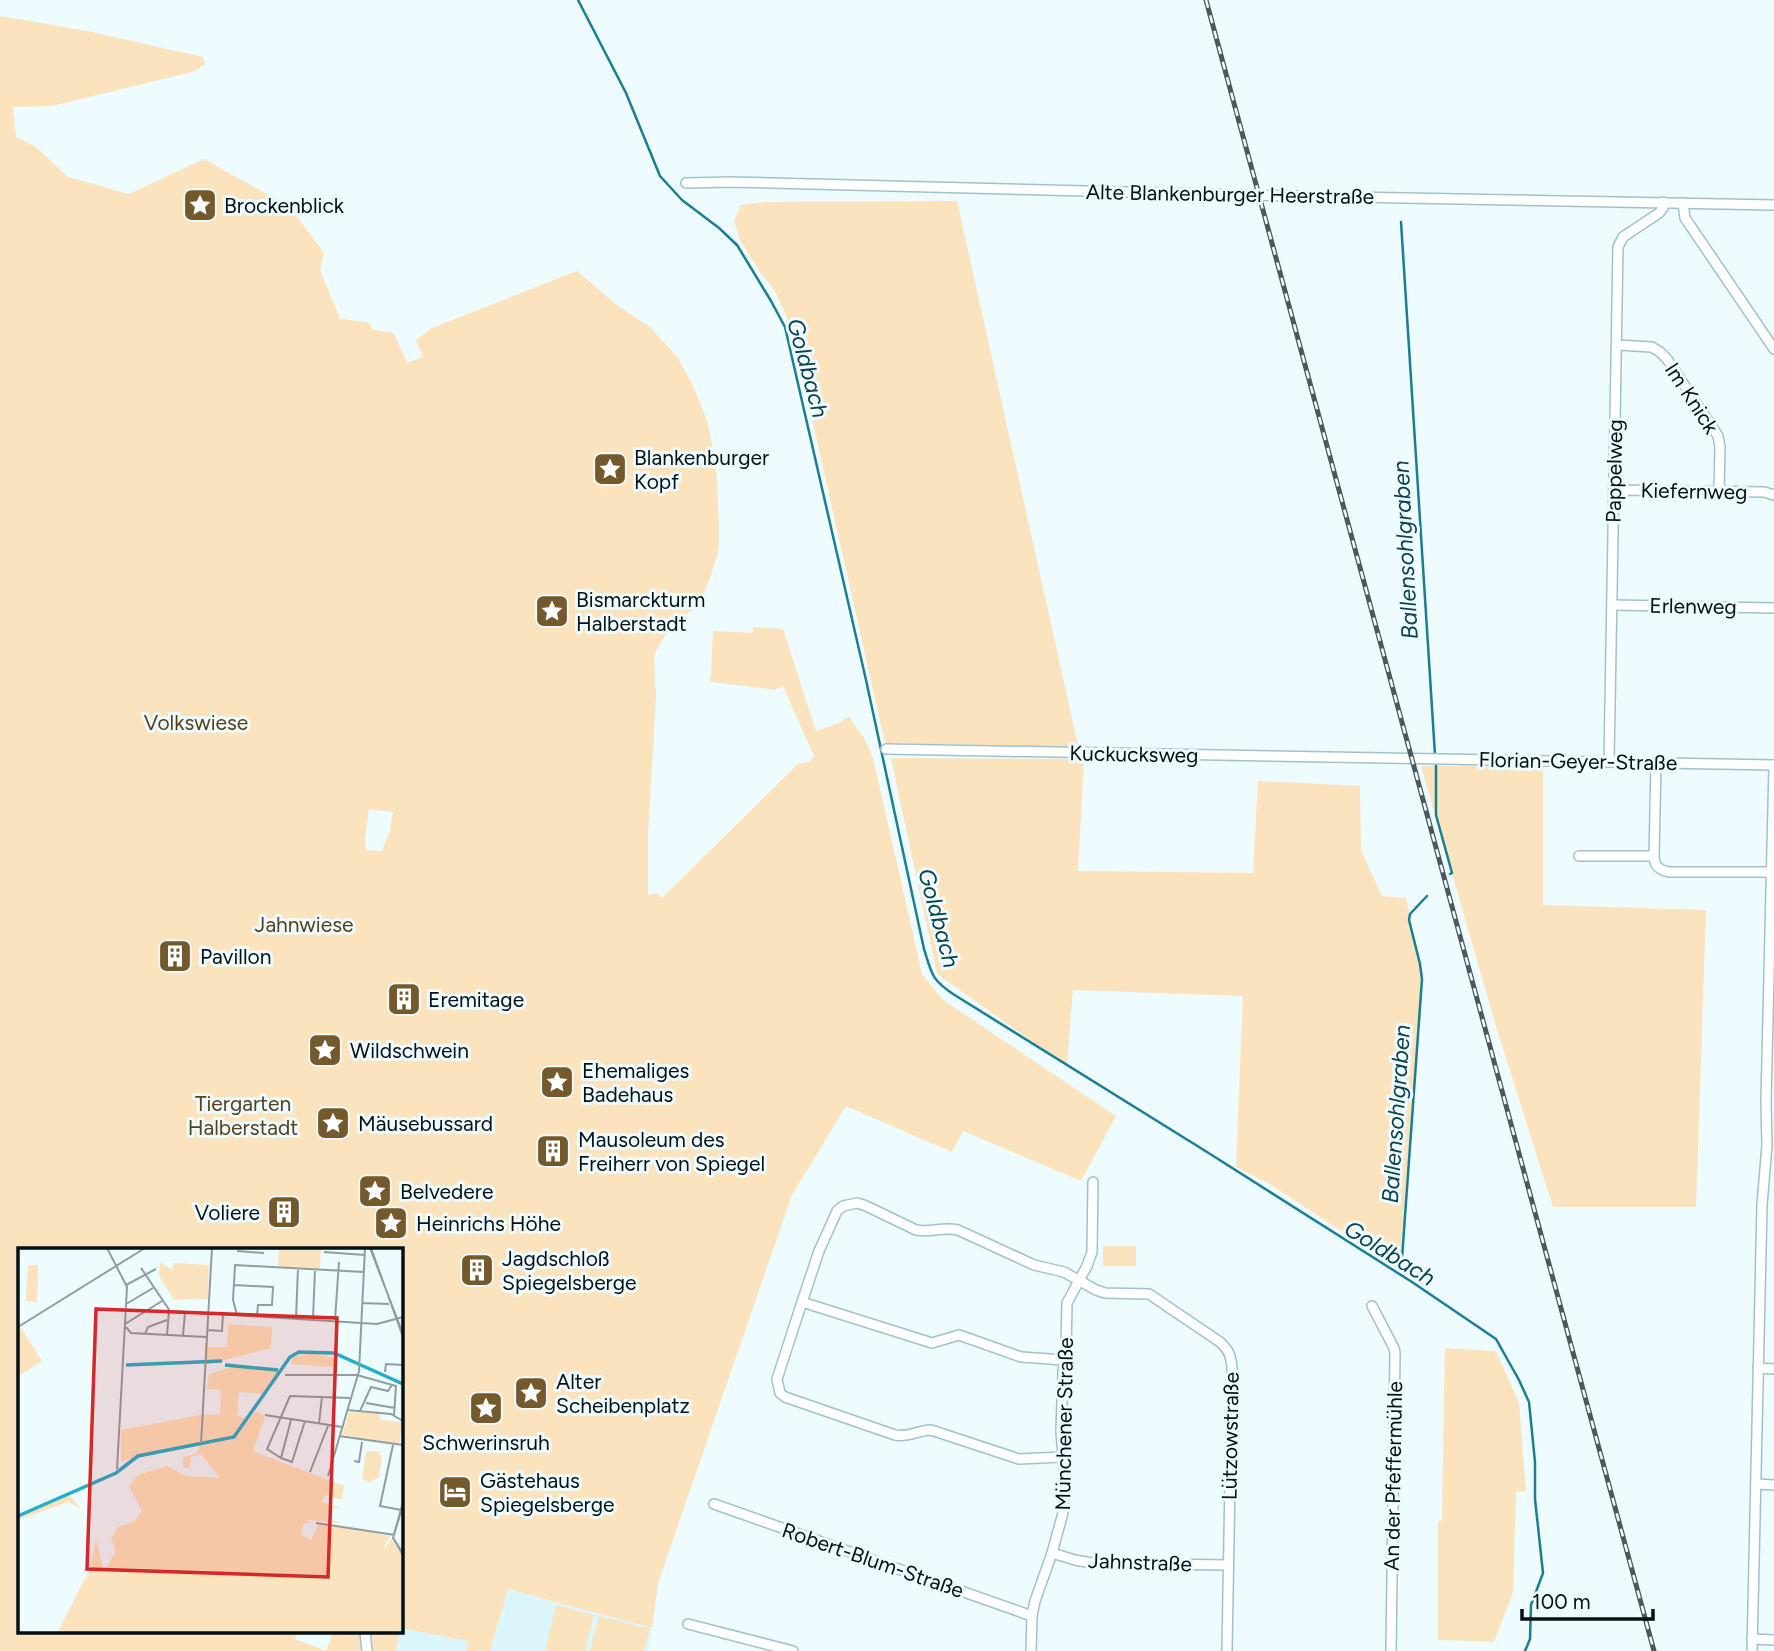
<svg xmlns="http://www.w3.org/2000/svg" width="1774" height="1651" font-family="Figtree,sans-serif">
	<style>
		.built { fill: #dcf6fd }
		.green { fill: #fbe3bd; fill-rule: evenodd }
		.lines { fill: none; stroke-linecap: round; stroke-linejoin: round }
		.stream { stroke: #1a7f93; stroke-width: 2.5 }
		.minor-casing { stroke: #a0c2ca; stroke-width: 12 }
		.minor { stroke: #fff; stroke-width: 9 }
		.rail-casing { stroke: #4c585b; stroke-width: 5 }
		.rail { stroke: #eefbff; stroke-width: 2.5; stroke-dasharray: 8; stroke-linecap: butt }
		.labels { text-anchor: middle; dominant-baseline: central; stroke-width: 6; stroke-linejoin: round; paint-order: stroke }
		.street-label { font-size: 21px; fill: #051114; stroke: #eefbff }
		.poi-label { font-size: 21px; fill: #051114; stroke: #eefbff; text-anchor: start }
		.park-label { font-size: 21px; fill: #56411e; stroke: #eefbff }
		.water-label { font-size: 23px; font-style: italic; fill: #08424e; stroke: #eefbff }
		.inset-river { fill: none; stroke: #23aec9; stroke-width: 3.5 }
		.inset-road { fill: none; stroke: #919da1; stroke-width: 2 }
		.view { fill: #d62828; fill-opacity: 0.15; stroke: #d62828; stroke-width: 3.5 }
		.inset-edge { fill: none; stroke: #051114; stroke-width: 3.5 }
	</style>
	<rect width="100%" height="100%" fill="#eefbff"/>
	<!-- built -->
	<g class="built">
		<polygon points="508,1589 652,1628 648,1651 490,1651"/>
		<polygon points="401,1628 468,1641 466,1651 396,1651"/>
	</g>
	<!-- green -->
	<g class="green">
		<path d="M0 16 87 31 203 57 205 64 196 71 52 106 13 107 16 137 36 147 68 177 129 194 204 159 290 207 324 253 320 270 340 319 368 322 374 330 394 333 407 363 423 357 416 340 432 328 577 271 618 306 650 327 678 358 693 386 707 420 716 466 719 523V549L712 572 700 605 673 623 654 654 656 697 648 834V895L657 893 662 898 798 764 811 761 814 756 783 686 775 690 712 682 709 680 711 676 713 631 753 633V627L783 629 816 731 837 724 849 717 865 740 873 758 922 974 943 1000 1116 1116 1081 1181 963 1131 952 1152 846 1106 792 1195 658 1583 652 1628 508 1589 490 1651H466L468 1641 401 1628V1250H19V1632H298L295 1639 326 1651 333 1632H360L361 1651H0ZM369 809 393 812 390 831 382 851 366 850 365 839Z"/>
		<polygon points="957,201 1077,741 1078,747 885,743 792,330 775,291 760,272 740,240 734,221 741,205 765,202"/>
		<polygon points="891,758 1084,759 1078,871 1253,873 1258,781 1360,786 1361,850 1382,896 1406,898 1423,982 1399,1269 1268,1183 1236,1167 1243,996 1073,990 1067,1066 937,974"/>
		<polygon points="1421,766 1543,766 1543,905 1706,910 1696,1207 1553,1207 1495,1023"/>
		<rect x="1103" y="1246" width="33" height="20"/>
		<polygon points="1445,1348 1496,1351 1519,1403 1526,1491 1516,1492 1513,1593 1494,1642 1438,1640 1438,1522 1442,1520"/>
		<polygon points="556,1605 594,1615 585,1651 545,1651"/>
		<polygon points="599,1616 650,1629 644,1651 590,1651"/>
		<polygon points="370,1632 400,1632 396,1651 371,1651"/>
	</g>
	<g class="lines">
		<!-- stream -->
		<g class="stream">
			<path d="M578 0 626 93 660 176 682 200 719 228 737 245 771 301 785 327 866 680 924 949C932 974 931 979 953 994L1207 1152 1412 1282 1496 1339 1519 1380 1529 1402 1535 1462V1499L1543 1573 1531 1605 1530 1639 1525 1651"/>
			<polyline points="1401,222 1435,755"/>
			<polyline points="1436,762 1436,815 1452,873 1450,874"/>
			<polyline points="1402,1258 1422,979 1420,964 1409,920 1410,914 1427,896"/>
		</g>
		<!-- minor casing -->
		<g class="minor-casing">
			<g id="minor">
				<polyline points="686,183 730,182 1249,195 1774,205"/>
				<polyline points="1683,203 1685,218 1774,349"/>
				<polyline points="1617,345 1652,347 1660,352 1667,359 1718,436 1720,447 1719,492"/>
				<polyline points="1614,490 1764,492 1774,495"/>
				<polyline points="1612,605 1774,608"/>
				<polyline points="886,749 1774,765"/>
				<polyline points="1609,762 1618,247 1623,237 1659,213 1663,208 1663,202"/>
				<path d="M1656 763 1654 856C1654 866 1659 870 1669 872H1771"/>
				<polyline points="1579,856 1654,856"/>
				<path d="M802 1302 819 1251 837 1211 843 1206 857 1203 864 1205 916 1230C931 1233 944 1226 958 1230L1034 1265 1064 1272 1096 1290 1105 1293 1149 1294 1220 1342C1229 1350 1231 1356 1232 1368L1227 1651"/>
				<polyline points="1372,1306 1394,1348 1395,1353 1391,1651"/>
				<polyline points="1758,1368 1774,1369"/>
				<path d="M1062 1457 1019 1459 931 1430C919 1430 908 1438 895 1435L785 1397 780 1393 777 1379 802 1302 932 1343 959 1335 1021 1357 1064 1360"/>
				<polyline points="1756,1484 1774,1485"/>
				<polyline points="714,1504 1032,1616"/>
				<polyline points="1052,1553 1075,1560 1092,1563 1228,1565"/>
				<polyline points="688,1624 793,1651"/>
				<polyline points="365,1632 367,1651"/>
				<polyline points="1752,1639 1774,1640"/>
				<polyline points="1031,1651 1032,1616 1035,1601 1052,1553 1063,1513 1064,1468 1061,1432 1063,1371 1066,1349 1067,1303 1087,1266 1092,1252 1093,1182"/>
				<polyline points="1752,1651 1762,1205 1767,1145 1766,1101 1774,765"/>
			</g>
		</g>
		<!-- minor -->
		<use href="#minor" class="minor"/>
		<!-- rail casing -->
		<g class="rail-casing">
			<polyline id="rail" points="1206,0 1654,1651"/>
		</g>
		<!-- rail -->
		<use href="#rail" class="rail"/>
	</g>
	<!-- icons -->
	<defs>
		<g id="sight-square" transform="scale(1.75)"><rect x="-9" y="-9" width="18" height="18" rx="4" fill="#74592c" stroke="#eefbff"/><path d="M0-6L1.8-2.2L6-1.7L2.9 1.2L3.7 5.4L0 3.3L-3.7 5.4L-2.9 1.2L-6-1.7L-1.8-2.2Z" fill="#fff"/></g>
		<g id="building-square" transform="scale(1.75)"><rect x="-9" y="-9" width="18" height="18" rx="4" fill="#74592c" stroke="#eefbff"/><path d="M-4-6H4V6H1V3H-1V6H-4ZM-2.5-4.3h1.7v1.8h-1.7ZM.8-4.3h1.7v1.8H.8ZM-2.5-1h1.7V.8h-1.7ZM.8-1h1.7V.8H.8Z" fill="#fff"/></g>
		<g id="hotel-square" transform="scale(1.75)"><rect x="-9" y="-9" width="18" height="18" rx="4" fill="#74592c" stroke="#eefbff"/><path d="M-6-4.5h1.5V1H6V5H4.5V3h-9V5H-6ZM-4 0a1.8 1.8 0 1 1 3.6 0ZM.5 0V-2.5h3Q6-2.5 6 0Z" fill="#fff"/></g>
	</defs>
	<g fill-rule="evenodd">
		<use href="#sight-square" x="200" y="205"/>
		<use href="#sight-square" x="610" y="469"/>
		<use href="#sight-square" x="552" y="611"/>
		<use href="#building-square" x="175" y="956"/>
		<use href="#building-square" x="404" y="999"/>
		<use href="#sight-square" x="325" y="1050"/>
		<use href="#sight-square" x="557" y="1082"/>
		<use href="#sight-square" x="333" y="1123"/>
		<use href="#building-square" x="553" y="1151"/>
		<use href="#sight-square" x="375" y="1191"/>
		<use href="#building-square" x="284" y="1212"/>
		<use href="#sight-square" x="391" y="1223"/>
		<use href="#building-square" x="477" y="1270"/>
		<use href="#sight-square" x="531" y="1393"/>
		<use href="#sight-square" x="486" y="1408"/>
		<use href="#hotel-square" x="455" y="1492"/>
	</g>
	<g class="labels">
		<!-- street labels -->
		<g class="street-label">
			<text transform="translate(1230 194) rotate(1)">Alte Blankenburger Heerstraße</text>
			<text transform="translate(1692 398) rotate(57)">Im Knick</text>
			<text transform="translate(1614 471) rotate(-89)">Pappelweg</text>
			<text transform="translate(1694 491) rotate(1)">Kiefernweg</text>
			<text transform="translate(1693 606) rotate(1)">Erlenweg</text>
			<text transform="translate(1134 754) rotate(1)">Kuckucksweg</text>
			<text transform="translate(1578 761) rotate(1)">Florian-Geyer-Straße</text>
			<text transform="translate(1064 1424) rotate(-89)">Münchener Straße</text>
			<text transform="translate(1230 1436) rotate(-89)">Lützowstraße</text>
			<text transform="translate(1393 1476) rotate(-89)">An der Pfeffermühle</text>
			<text transform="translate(873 1560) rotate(19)">Robert-Blum-Straße</text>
			<text transform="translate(1140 1562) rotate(2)">Jahnstraße</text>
		</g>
		<!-- poi labels -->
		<g class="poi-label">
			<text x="224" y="205">Brockenblick</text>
			<text x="634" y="457">Blankenburger<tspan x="634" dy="24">Kopf</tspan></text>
			<text x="576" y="599">Bismarckturm<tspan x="576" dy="24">Halberstadt</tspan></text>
			<text x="200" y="956">Pavillon</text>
			<text x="428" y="999">Eremitage</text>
			<text x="350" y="1050">Wildschwein</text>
			<text x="582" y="1070">Ehemaliges<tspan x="582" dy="24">Badehaus</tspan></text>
			<text x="358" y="1123">Mäusebussard</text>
			<text x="578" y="1139">Mausoleum des<tspan x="578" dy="24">Freiherr von Spiegel</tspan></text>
			<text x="400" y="1191">Belvedere</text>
			<text x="260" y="1212" text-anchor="end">Voliere</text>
			<text x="416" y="1223">Heinrichs Höhe</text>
			<text x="502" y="1258">Jagdschloß<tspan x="502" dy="24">Spiegelsberge</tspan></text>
			<text x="556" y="1381">Alter<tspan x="556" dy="24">Scheibenplatz</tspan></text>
			<text x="486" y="1442" text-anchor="middle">Schwerinsruh</text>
			<text x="480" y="1480">Gästehaus<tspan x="480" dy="24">Spiegelsberge</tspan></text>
		</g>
		<!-- park labels -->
		<g class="park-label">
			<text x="196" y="722">Volkswiese</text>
			<text x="304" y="924">Jahnwiese</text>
			<text x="243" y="1103">Tiergarten<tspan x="243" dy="24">Halberstadt</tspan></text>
		</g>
		<!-- water labels -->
		<g class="water-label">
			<text transform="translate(808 368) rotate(75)">Goldbach</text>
			<text transform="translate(1405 550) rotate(-93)">Ballensohlgraben</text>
			<text transform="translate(939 918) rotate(75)">Goldbach</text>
			<text transform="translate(1396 1114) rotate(-86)">Ballensohlgraben</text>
			<text transform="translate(1390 1253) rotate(32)">Goldbach</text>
		</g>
	</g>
	<!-- overview -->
	<g transform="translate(18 1248)">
		<rect width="385" height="385" fill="#eefbff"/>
		<path d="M261 0H303L302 21 260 18ZM142 14 154 22 156 15 191 17 190 51 156 52 141 28ZM10 17H20L19 54 8 53ZM210 76 254 79 253 100 188 117 189 99H209ZM3 80 24 113 0 128V82ZM294 105 316 110V119L273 116 274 109ZM220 117 261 123 246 146 221 144 219 168 230 170 216 189 184 194 185 166 202 167 203 142 189 141 191 126ZM238 163 247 169 235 203 326 238 324 252 306 247 304 254 322 260 311 261 309 270 324 275 288 272 294 276 286 275 283 287 293 292 300 277 312 276 372 288 363 306 373 291 385 308V381L380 385H39L71 323 78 291 85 319H89L98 303 93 291 100 279 117 273 124 263 111 238 120 227 149 218 168 228 202 230 183 206 173 209 172 220H165V209L179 205 181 198 216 191ZM331 164 361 165 363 172 385 174 381 196 324 187ZM183 167 182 195 103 213V182ZM360 203 364 210 361 229 351 235 344 230 348 204ZM50 245 63 261 50 254 0 272V267Z" fill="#fbe3bd"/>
		<path class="inset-river" d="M108 117 204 113M207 117 260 122M0 268 98 225 120 208 216 189 272 109 281 104 316 105 385 136"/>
		<path class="inset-road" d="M89 0 109 39 99 221M352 0 385 86M353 0 385 89M219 3 246 5M306 4 347 7M123 20 152 63 359 76 385 69M108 37 138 21M216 37 255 39 254 57H240L239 68M344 55 371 56M108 56 135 40M219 67 215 52 217 17 346 24M278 70 280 20M295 71 297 21M317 72 321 14M107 76 144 53M0 79 127 0M108 79 113 85 188 89M189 82 204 83 205 66M127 86 130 79 149 72M149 87 151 63M165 88 167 64M367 124 368 116 385 117M267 127H339L378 138 376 167M348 155 377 160M329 162 373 166 385 173M342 163 353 139 370 143 374 137M247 167 324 179M273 172 263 210 274 214 287 173M301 175 304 149M321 188 385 197M183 195 194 0M375 197 362 258 383 262M263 210 249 201 272 148 333 150M336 213 341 214 344 194M292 224 310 178M310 228 341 123 347 0M385 254 375 290 385 307M385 257 375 290 385 305M298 275 377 287"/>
		<path class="view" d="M78 61 319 70 310 329 69 321Z"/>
		<rect width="385" height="385" class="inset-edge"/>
	</g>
	<!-- scale -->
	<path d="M1522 1609v10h131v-10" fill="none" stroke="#051114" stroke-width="3.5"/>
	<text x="1532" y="1609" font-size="21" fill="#051114" stroke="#eefbff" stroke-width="5" paint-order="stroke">100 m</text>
</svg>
